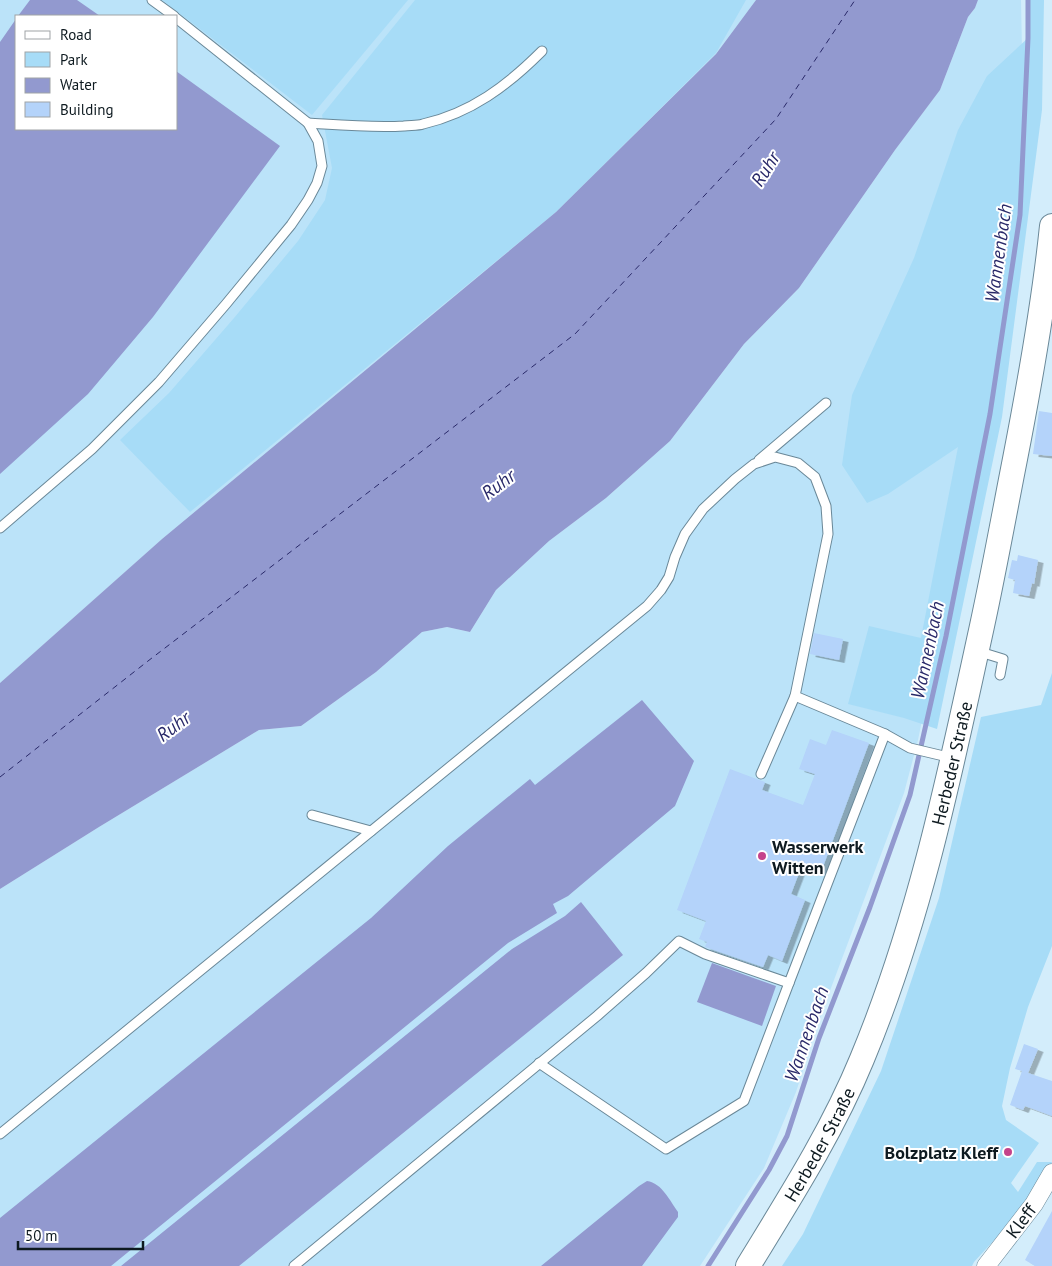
<svg xmlns="http://www.w3.org/2000/svg" width="1052" height="1266" font-family="'PT Sans',sans-serif">
	<style>
		.built { fill: #bbe3f9; fill-rule: evenodd }
		.green { fill: #a7dcf7 }
		.water { fill: #9299cf }
		.lines { fill: none; stroke-linecap: round; stroke-linejoin: round }
		.stream { stroke: #9299cf; stroke-width: 5 }
		.ferry { stroke: #292969; stroke-width: 1; stroke-dasharray: 6 5; stroke-linecap: butt }
		.building { fill: #b4d3fa; filter: url(#shadow) }
		.service-casing { stroke: #6a8898; stroke-width: 11 }
		.minor-casing { stroke: #6a8898; stroke-width: 19 }
		.secondary-casing { stroke: #6a8898; stroke-width: 26 }
		.service { stroke: #fff; stroke-width: 9 }
		.minor { stroke: #fff; stroke-width: 18 }
		.secondary { stroke: #fff; stroke-width: 24 }
		.poi-dot { fill: #c5438b; stroke: #fff; stroke-width: 2 }
		.labels { text-anchor: middle; dominant-baseline: central; stroke-width: 4; stroke-linejoin: round; paint-order: stroke }
		.street-label { font-size: 18px; fill: #0e1a20; stroke: #fff }
		.poi-label { font-size: 18px; font-weight: bold; fill: #0e1a20; stroke: #fff; text-anchor: start }
		.water-label { font-size: 19px; font-style: italic; fill: #292969; stroke: #fff }
	</style>
	<defs>
		<filter id="shadow"><feDropShadow dx="5.5" dy="3" stdDeviation="0" flood-color="#0004"/></filter>
	</defs>
	<rect width="100%" height="100%" fill="#d3edfb"/>
	<!-- built -->
	<g class="built">
		<path d="M0 0H756L716 54 556 212 162 539 0 683ZM16 16H176V129H16Z"/>
		<polygon points="978,0 1021,0 1023,104 980,433 918,740 904,793 822,1012 796,1092 764,1168 700,1266 0,1266 0,889 99,827 259,730 301,726 376,672 422,632 447,627 470,632 496,590 549,541 606,498 670,441 744,344 799,288 895,150 940,90 968,17 975,8"/>
	</g>
	<!-- green -->
	<g class="green">
		<polygon points="162,0 408,0 312,115"/>
		<polygon points="415,0 746,0 716,53 556,212 190,512 120,440 169,393 234,318 298,241 325,200 332,168 322,115"/>
		<polygon points="1028,0 1044,0 1042,110 1002,417 937,729 904,718 848,704 869,626 921,638 958,447 888,494 867,503 842,465 852,395 914,258 958,130 987,76 1028,38"/>
		<polygon points="1052,673 1052,946 1028,1007 1010,1068 1002,1106 1006,1120 1039,1143 1011,1183 1018,1192 1037,1162 1052,1162 1032,1199 974,1262 972,1266 782,1266 803,1234 881,1071 939,898 981,717 1041,705"/>
	</g>
	<!-- water -->
	<g class="water">
		<polygon points="30,0 77,0 100,16 18,16"/>
		<polygon points="756,0 978,0 975,8 968,17 940,90 895,150 799,288 744,344 670,441 606,498 549,541 496,590 470,632 447,627 422,632 376,672 301,726 259,730 99,827 0,889 0,683 162,539 556,212 716,54"/>
		<polygon points="16,19 16,129 176,129 176,71 280,146 153,317 88,394 0,474 0,42"/>
		<polygon points="642,700 694,761 675,806 568,896 553,904 557,913 508,943 111,1266 0,1266 0,1218 371,918 448,846 530,779 535,785"/>
		<polygon points="581,902 623,955 239,1266 121,1266 512,949 565,916"/>
		<polygon points="712,963 776,986 762,1026 697,1002"/>
		<path d="M647 1181C662 1183 670 1201 678 1212V1217L675 1221 642 1266H541L639 1186Z"/>
	</g>
	<g class="lines">
		<!-- stream -->
		<polyline class="stream" points="708,1266 769,1170 787,1136 819,1038 870,907 910,795 946,636 990,414 1020,215 1028,38 1028,0"/>
		<!-- ferry -->
		<polyline class="ferry" points="0,777 148,661 575,334 776,119 855,0"/>
	</g>
	<!-- building -->
	<g class="building">
		<polygon points="1039,411 1052,413 1052,456 1033,454"/>
		<polygon points="1018,555 1038,560 1034,584 1032,583 1029,596 1013,593 1015,580 1008,578 1012,560 1017,561"/>
		<polygon points="814,633 843,639 839,660 810,654"/>
		<polygon points="832,730 869,743 821,872 802,865 791,894 805,900 782,961 768,955 763,967 705,947 707,942 699,939 706,921 677,910 730,769 765,782 762,790 803,805 815,774 799,769 810,739 826,745"/>
		<polygon points="1024,1044 1038,1049 1028,1073 1052,1081 1052,1116 1025,1106 1023,1110 1010,1105 1022,1071 1015,1069"/>
		<polygon points="1052,1211 1052,1266 1035,1266 1025,1260"/>
	</g>
	<g class="lines">
		<!-- service casing -->
		<g class="service-casing">
			<g id="service">
				<polyline points="152,0 174,16"/>
				<path d="M308 123C340 125 372 128 404 126 410 125 417 126 423 124 471 113 507 86 542 51"/>
				<polyline points="759,460 826,403"/>
				<polyline points="0,528 92,449 159,382 226,304 291,225 308,200 317,183 322,166 318,141 308,123 176,18"/>
				<polyline points="977,651 1003,659 1000,675"/>
				<polyline points="761,774 795,696"/>
				<polyline points="312,815 371,831"/>
				<polyline points="539,1063 666,1149 744,1101 789,983"/>
				<polyline points="0,1134 647,606 661,590 669,577 675,557 685,534 703,509 735,479 754,464 775,457 798,463 815,477 826,506 828,534 795,696 885,734 910,748 952,758"/>
				<polyline points="294,1266 597,1016 646,973 679,941 705,954 789,983 885,734"/>
			</g>
		</g>
		<!-- minor casing -->
		<g class="minor-casing">
			<polyline id="minor" points="986,1266 1034,1204 1052,1173"/>
		</g>
		<!-- secondary casing -->
		<g class="secondary-casing">
			<g id="secondary">
				<path id="s1" d="M748 1266C789 1199 832 1132 862 1059 920 920 950 773 982 626 994 571 1004 515 1015 459 1030 382 1044 304 1052 226"/>
			</g>
		</g>
		<!-- service -->
		<use href="#service" class="service"/>
		<!-- minor -->
		<use href="#minor" class="minor"/>
		<!-- secondary -->
		<use href="#secondary" class="secondary"/>
	</g>
	<!-- markers -->
	<g class="poi-dot">
		<circle cx="762" cy="856" r="5"/>
		<circle cx="1008" cy="1152" r="5"/>
	</g>
	<g class="labels">
		<!-- street labels -->
		<g class="street-label">
			<text stroke="none"><textPath href="#s1" startOffset="546">Herbeder Straße</textPath></text>
			<text stroke="none"><textPath href="#s1" startOffset="141">Herbeder Straße</textPath></text>
			<text transform="translate(1021 1221) rotate(-53)">Kleff</text>
		</g>
		<!-- poi labels -->
		<g class="poi-label">
			<text x="772" y="846">Wasserwerk<tspan x="772" dy="21">Witten</tspan></text>
			<text x="998" y="1152" text-anchor="end">Bolzplatz Kleff</text>
		</g>
		<!-- water labels -->
		<g class="water-label">
			<text transform="translate(765 169) rotate(-58)">Ruhr</text>
			<text transform="translate(998 253) rotate(-82)">Wannenbach</text>
			<text transform="translate(498 484) rotate(-37)">Ruhr</text>
			<text transform="translate(927 650) rotate(-78)">Wannenbach</text>
			<text transform="translate(173 726) rotate(-37)">Ruhr</text>
			<text transform="translate(806 1034) rotate(-71)">Wannenbach</text>
		</g>
	</g>
	<!-- legend -->
	<rect x="15" y="15" width="162" height="115" fill="#ffffff" stroke="#9fa3a6"/>
	<rect x="25" y="31" width="25" height="8" fill="#ffffff" stroke="#9fa3a6"/>
	<text x="60" y="40" font-size="15" fill="#0e1a20">Road</text>
	<rect x="25" y="52" width="25" height="15" fill="#a7dcf7" stroke="#9fa3a6"/>
	<text x="60" y="65" font-size="15" fill="#0e1a20">Park</text>
	<rect x="25" y="78" width="25" height="15" fill="#9299cf" stroke="#9fa3a6"/>
	<text x="60" y="90" font-size="15" fill="#0e1a20">Water</text>
	<rect x="25" y="102" width="25" height="15" fill="#b4d3fa" stroke="#9fa3a6"/>
	<text x="60" y="115" font-size="15" fill="#0e1a20">Building</text>
	<!-- scale -->
	<path d="M18 1241v8h125v-8" fill="none" stroke="#0e1a20" stroke-width="2.5"/>
	<text x="25" y="1241" font-size="15" fill="#0e1a20" stroke="#ffffff" stroke-width="4" paint-order="stroke">50 m</text>
</svg>
